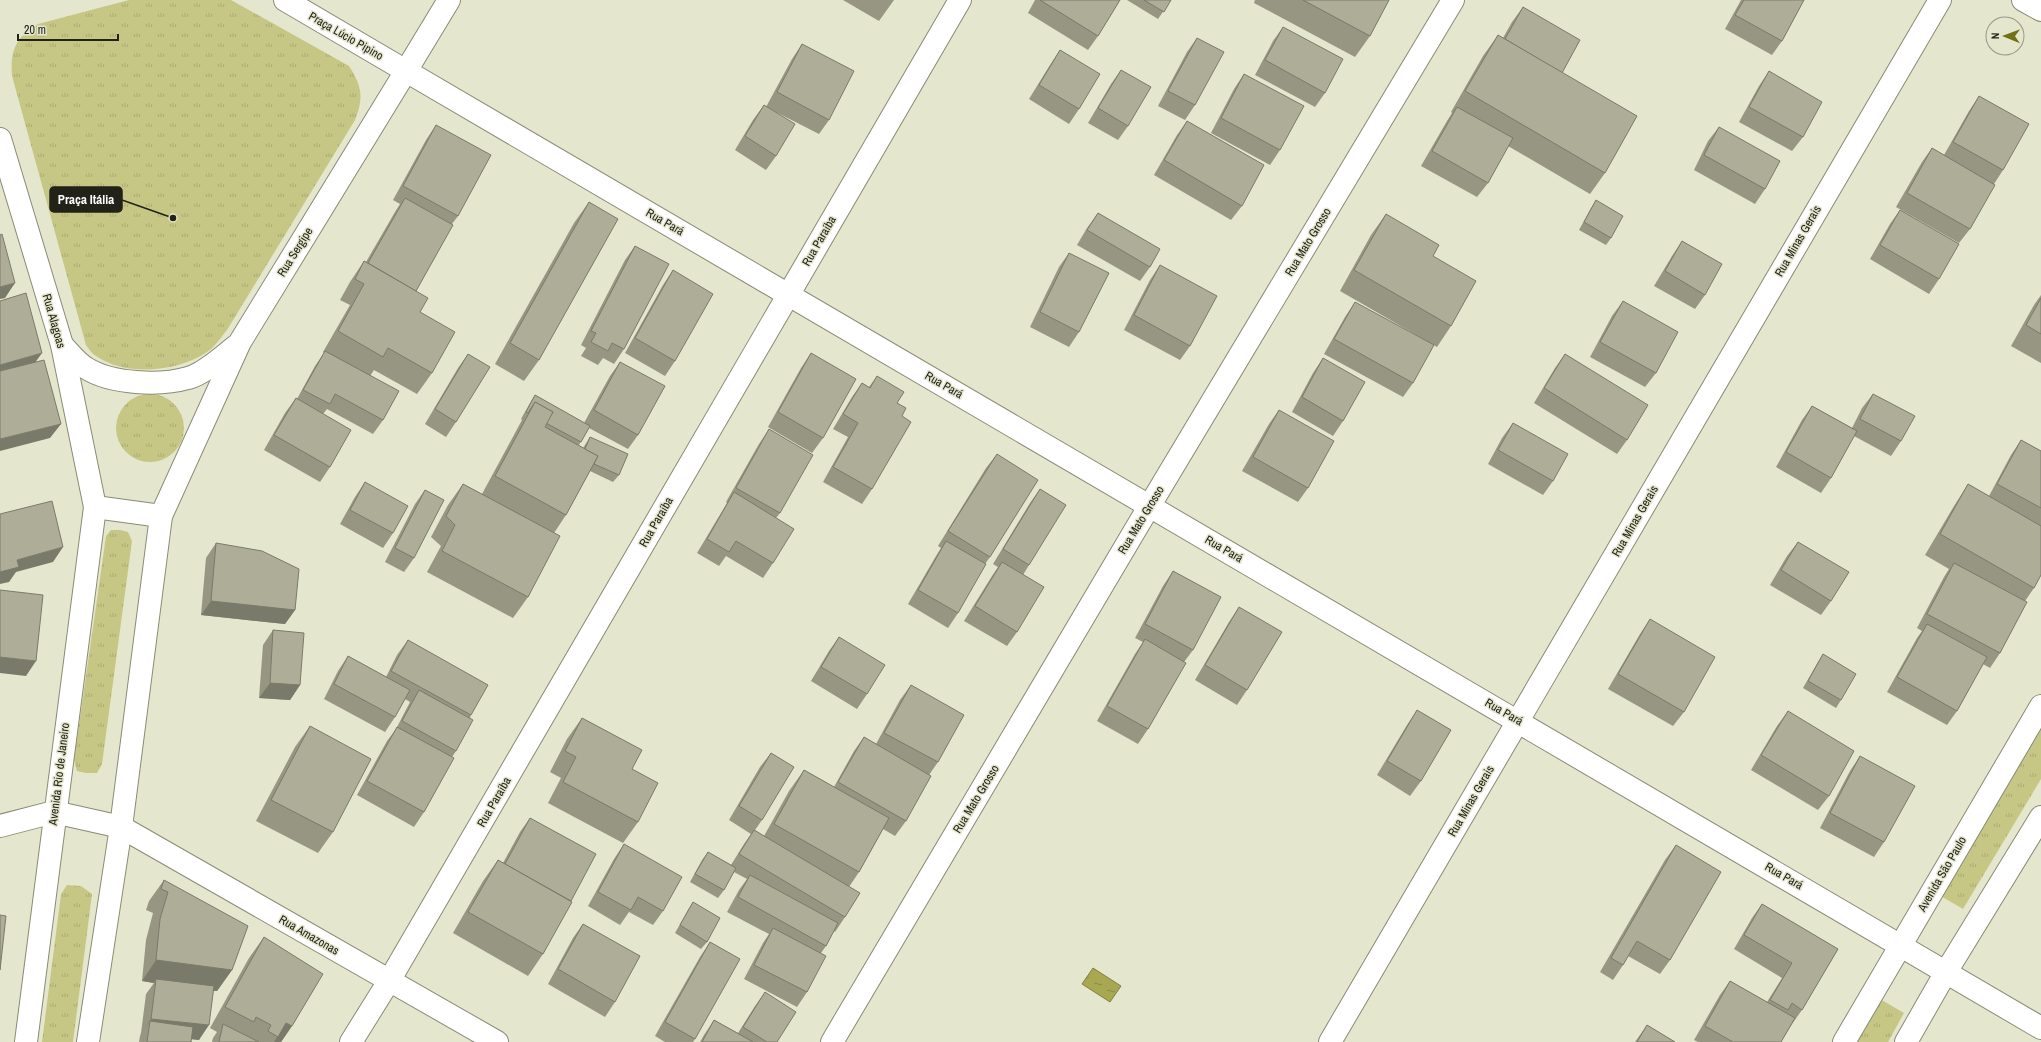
<svg xmlns="http://www.w3.org/2000/svg" width="2041" height="1042" font-family="'Archivo Narrow',sans-serif">
	<style>
		.park { fill: url(#park-tufts) }
		.water { fill: url(#water-ripples); stroke: #808042 }
		.lines { fill: none; stroke-linecap: round; stroke-linejoin: round }
		.minor-casing { stroke: #8a8b75; stroke-width: 24 }
		.tertiary-casing { stroke: #8a8b75; stroke-width: 24 }
		.secondary-casing { stroke: #8a8b75; stroke-width: 24 }
		.minor { stroke: #fff; stroke-width: 22 }
		.tertiary { stroke: #fff; stroke-width: 22 }
		.secondary { stroke: #fff; stroke-width: 22 }
		.wall { fill: #969683 }
		.shaded-wall { fill: #7a7a6a }
		.building { fill: #aeae98; stroke: #7a7a6a }
		.labels { text-anchor: middle; dominant-baseline: central; stroke-width: 3; stroke-linejoin: round; paint-order: stroke }
		.street-label { font-size: 12px; fill: #222219; stroke: #e5e6ce }
		.leader { fill: none; stroke: #222219; stroke-width: 1.5 }
		.callout-dot { fill: #222219; stroke: #e5e6ce; stroke-width: 1.5 }
		.callout { fill: #222219; stroke: #222219; stroke-width: 1.5 }
		.callout-label { font-size: 13px; text-anchor: middle; font-weight: bold; fill: #fff }
	</style>
	<defs>
		<pattern id="park-tufts" width="24" height="20" patternUnits="userSpaceOnUse"><rect width="24" height="20" fill="#c6c784"/><path d="M3 7l-1-3M5 7V3M7 7l1-3M15 17l-1-3M17 17v-4M19 17l1-3" fill="none" stroke="#aaab71"/></pattern>
		<pattern id="water-ripples" width="26" height="14" patternUnits="userSpaceOnUse"><rect width="26" height="14" fill="#a8a853"/><path d="M2 4q2-2 4 0t4 0M15 11q2-2 4 0t4 0" fill="none" stroke="#884"/></pattern>
	</defs>
	<rect width="100%" height="100%" fill="#e5e6ce"/>
	<!-- park -->
	<g class="park">
		<path d="M129 0H231L349 66C362 86 364 98 355 120L227 330C221 337 215 347 207 352 177 372 126 377 96 356 92 354 89 349 86 345L12 76C10 50 16 37 38 24Z"/>
		<circle cx="150" cy="428" r="34"/>
		<polygon points="111,530 120,530 128,532 132,541 102,764 97,773 86,773 77,771 74,760 106,536"/>
		<polygon points="2041,723 2041,779 1963,909 1939,895"/>
		<polygon points="67,885 81,886 92,894 73,1042 42,1042 61,894"/>
		<polygon points="1880,999 1904,1013 1888,1042 1855,1042"/>
	</g>
	<!-- water -->
	<polygon class="water" points="1093,968 1121,986 1110,1002 1082,984"/>
	<g class="lines">
		<!-- minor casing -->
		<g class="minor-casing">
			<g id="minor">
				<polyline points="449,0 406,71 2041,1028"/>
				<polyline points="0,826 54,812 121,827 497,1042"/>
				<polyline points="351,1042 389,981 960,0"/>
				<polyline points="832,1042 1150,505 1453,0"/>
				<polyline points="1330,1042 1940,0"/>
			</g>
		</g>
		<!-- tertiary casing -->
		<g class="tertiary-casing">
			<g id="tertiary">
				<polyline points="0,139 62,345 95,507 26,1042"/>
				<path d="M62 345C69 352 77 363 86 368 111 384 160 386 188 378 204 374 223 356 236 346"/>
				<polyline points="95,507 161,516"/>
				<polyline points="88,1042 121,827 161,516 240,342 406,71 285,0"/>
				<polyline points="1844,1042 2041,706"/>
				<polyline points="1906,1042 1946,972 2041,817"/>
			</g>
		</g>
		<!-- secondary casing -->
		<g class="secondary-casing">
			<polyline id="secondary" points="2023,0 2041,10"/>
		</g>
		<!-- minor -->
		<use href="#minor" class="minor"/>
		<!-- tertiary -->
		<use href="#tertiary" class="tertiary"/>
		<!-- secondary -->
		<use href="#secondary" class="secondary"/>
	</g>
	<!-- wall -->
	<g class="wall">
		<polygon points="843,0 894,0 879,21"/>
		<polygon points="1035,0 1120,0 1098,36 1088,50 1028,13"/>
		<polygon points="1127,0 1171,0 1158,19"/>
		<polygon points="1255,0 1389,0 1370,36 1355,57 1254,3"/>
		<polygon points="1741,0 1804,0 1782,41 1772,55 1725,29"/>
		<polygon points="1523,7 1562,73 1605,173 1590,194 1508,146 1488,183 1477,197 1421,166 1447,121 1452,113 1451,112 1483,56 1498,35 1503,38 1512,22"/>
		<polygon points="1283,27 1325,93 1315,107 1255,75 1273,41"/>
		<polygon points="1197,38 1195,105 1185,120 1158,106 1187,52"/>
		<polygon points="802,44 829,120 819,134 766,107 792,59"/>
		<polygon points="1060,50 1079,109 1069,124 1029,99 1050,65"/>
		<polygon points="1121,70 1128,126 1118,140 1088,123 1111,84"/>
		<polygon points="1769,71 1803,137 1792,151 1739,122 1759,86"/>
		<polygon points="1244,74 1280,150 1270,165 1211,133 1234,89"/>
		<polygon points="1979,96 2003,170 1994,184 1970,229 1959,243 1896,207 1922,162 1932,148 1944,155 1969,111"/>
		<polygon points="764,105 776,156 766,170 735,150 753,120"/>
		<polygon points="1187,121 1242,206 1231,220 1154,175 1177,135"/>
		<polygon points="436,125 458,216 452,224 416,291 432,373 417,394 374,370 370,376 383,420 373,434 327,409 323,414 330,467 320,482 264,450 285,413 296,398 297,399 315,366 324,353 323,352 350,305 340,300 350,282 364,261 366,262 395,212 400,204 393,200 426,140"/>
		<polygon points="1719,127 1765,189 1755,204 1694,170 1708,141"/>
		<polygon points="1596,200 1611,238 1606,245 1579,230 1591,208"/>
		<polygon points="589,202 539,360 524,381 495,364 574,223"/>
		<polygon points="1900,210 1939,279 1929,294 1870,259 1890,224"/>
		<polygon points="1098,213 1150,267 1140,281 1077,245 1087,228"/>
		<polygon points="1386,214 1433,256 1451,326 1437,347 1340,291 1371,235"/>
		<polygon points="1682,241 1705,295 1695,309 1654,286 1672,256"/>
		<polygon points="635,246 624,349 614,364 603,358 598,365 581,356 586,348 581,345 625,260"/>
		<polygon points="1069,253 1079,332 1069,347 1030,327 1059,267"/>
		<polygon points="1160,265 1190,346 1180,360 1124,330 1150,280"/>
		<polygon points="673,270 675,361 665,376 625,353 663,285"/>
		<polygon points="2041,295 2041,363 2011,346 2034,305"/>
		<polygon points="1623,301 1656,373 1645,387 1590,357 1612,316"/>
		<polygon points="1355,302 1413,383 1403,397 1324,354 1345,317"/>
		<polygon points="811,353 823,438 812,453 768,427 801,368"/>
		<polygon points="468,354 456,422 446,437 425,424 458,368"/>
		<polygon points="1565,354 1627,440 1617,454 1534,403 1555,368"/>
		<polygon points="1323,358 1343,421 1333,436 1292,412 1313,373"/>
		<polygon points="620,362 638,435 628,449 589,428 579,445 583,448 590,437 619,475 613,482 590,471 566,515 554,533 528,597 513,618 427,572 441,546 431,537 448,505 463,484 482,494 522,420 521,419 530,403 535,395 584,423 610,376"/>
		<polygon points="877,376 897,403 902,416 872,489 862,504 823,482 848,437 833,429 852,397 862,383 869,387"/>
		<polygon points="1873,394 1901,441 1891,456 1854,436 1831,478 1821,493 1776,467 1802,420 1812,406 1852,428 1862,408"/>
		<polygon points="1279,410 1308,488 1298,502 1242,471 1269,424"/>
		<polygon points="1513,423 1553,481 1543,495 1488,464 1502,438"/>
		<polygon points="769,429 780,513 776,518 773,563 763,578 726,556 719,566 697,553 727,503 726,502 759,444"/>
		<polygon points="2021,440 2041,451 2041,575 2034,588 2025,601 2000,653 1990,668 1983,664 1957,711 1947,725 1887,692 1917,638 1922,631 1917,628 1944,577 1949,569 1925,555 1954,506 1968,484 1989,496 2011,455"/>
		<polygon points="997,454 990,557 985,564 958,613 948,628 908,604 936,556 941,548 938,546 986,468"/>
		<polygon points="365,482 393,533 383,548 340,524 355,497"/>
		<polygon points="1040,489 1029,565 1023,575 1017,632 1007,646 964,621 992,576 998,567 993,564 1030,503"/>
		<polygon points="425,490 414,558 404,572 385,562 415,504"/>
		<polygon points="1798,542 1831,601 1821,615 1770,585 1787,556"/>
		<polygon points="216,543 295,610 285,624 201,615 206,558"/>
		<polygon points="1173,571 1193,650 1184,662 1148,729 1138,744 1097,721 1135,654 1143,642 1135,638 1163,586"/>
		<polygon points="1239,607 1247,690 1237,705 1195,680 1229,622"/>
		<polygon points="1650,619 1684,712 1673,726 1608,689 1640,634"/>
		<polygon points="273,630 300,685 290,700 259,698 263,645"/>
		<polygon points="839,637 867,694 857,709 811,681 829,651"/>
		<polygon points="408,640 471,715 470,718 456,751 452,757 424,812 414,827 357,795 387,741 396,729 410,702 405,699 395,717 385,732 324,699 338,671 348,656 386,677 397,655"/>
		<polygon points="1823,654 1841,700 1836,708 1803,688 1818,662"/>
		<polygon points="911,685 938,762 929,775 906,821 895,836 883,829 859,872 849,887 845,917 835,932 834,931 826,946 821,953 807,992 797,1007 744,979 763,943 769,934 727,912 739,890 747,879 734,872 724,890 718,898 690,882 702,860 708,852 731,865 744,844 751,834 729,820 760,767 771,753 762,820 755,830 764,836 789,791 804,770 834,787 854,751 864,737 876,744 900,700"/>
		<polygon points="1417,710 1421,781 1410,796 1377,775 1407,725"/>
		<polygon points="1788,711 1829,796 1818,810 1751,770 1777,726"/>
		<polygon points="582,718 638,822 623,843 548,803 561,778 550,772 567,739"/>
		<polygon points="310,726 333,832 318,853 256,821 295,747"/>
		<polygon points="1860,756 1884,842 1874,857 1820,828 1850,771"/>
		<polygon points="530,818 570,901 543,954 528,976 453,933 483,881 498,860 503,863 520,832"/>
		<polygon points="624,844 663,911 653,925 629,912 620,925 588,906 614,859"/>
		<polygon points="1676,845 1670,960 1660,974 1628,956 1623,965 1613,980 1600,972 1665,860"/>
		<polygon points="164,880 232,970 217,991 213,991 199,1040 191,1039 191,1042 139,1042 140,1036 141,1033 146,994 154,983 142,981 146,940 153,913 146,910 149,901"/>
		<polygon points="693,902 707,942 701,949 675,933 688,910"/>
		<polygon points="1762,904 1838,949 1802,1010 1792,1024 1781,1042 1698,1042 1694,1040 1720,995 1730,981 1767,1002 1782,978 1734,949 1752,918"/>
		<polygon points="583,924 615,1002 605,1017 548,984 573,938"/>
		<polygon points="264,937 292,1026 281,1042 212,1042 213,1038 217,1032 210,1028 249,958"/>
		<polygon points="710,942 695,1039 693,1042 665,1042 655,1036 700,957"/>
		<polygon points="765,992 777,1042 700,1042 704,1035 714,1020 738,1033 755,1006"/>
		<polygon points="1647,1025 1675,1042 1635,1042"/>
	</g>
	<!-- shaded-wall -->
	<g class="shaded-wall">
		<polygon points="15,283 5,298 0,299 0,287"/>
		<polygon points="42,353 32,367 0,376 0,365"/>
		<polygon points="61,424 50,438 0,451 0,439"/>
		<polygon points="63,547 53,562 16,572 9,582 0,584 0,572 17,560"/>
		<polygon points="211,601 295,610 285,624 201,615"/>
		<polygon points="0,657 36,661 26,676 0,673"/>
		<polygon points="270,683 300,685 290,700 259,698"/>
		<polygon points="156,960 232,970 217,991 156,983 156,979 154,983 142,981"/>
		<polygon points="151,1019 209,1025 199,1040 148,1034 150,1021 141,1033"/>
		<polygon points="286,1023 292,1026 281,1042 274,1042"/>
	</g>
	<!-- building -->
	<g class="building">
		<polygon points="1040,0 1120,0 1098,36"/>
		<polygon points="1144,0 1171,0 1164,12"/>
		<polygon points="1303,0 1389,0 1370,36"/>
		<polygon points="1744,0 1804,0 1782,41 1735,15"/>
		<polygon points="1523,7 1580,40 1562,73 1505,39"/>
		<polygon points="1283,27 1343,59 1325,93 1265,60"/>
		<polygon points="1498,35 1637,116 1605,173 1465,91"/>
		<polygon points="1197,38 1224,52 1195,105 1168,91"/>
		<polygon points="802,44 854,71 829,120 777,92"/>
		<polygon points="1060,50 1100,74 1079,109 1039,85"/>
		<polygon points="1121,70 1151,87 1128,126 1098,108"/>
		<polygon points="1769,71 1822,102 1803,137 1749,107"/>
		<polygon points="1244,74 1304,106 1280,150 1221,118"/>
		<polygon points="1979,96 2029,124 2003,170 1953,142"/>
		<polygon points="764,105 795,124 776,156 745,136"/>
		<polygon points="1457,107 1513,138 1488,183 1432,151"/>
		<polygon points="1187,121 1264,165 1242,206 1164,160"/>
		<polygon points="436,125 491,155 458,216 403,186"/>
		<polygon points="1719,127 1780,161 1765,189 1704,155"/>
		<polygon points="1932,148 1995,185 1970,229 1907,193"/>
		<polygon points="405,198 453,225 416,291 368,263"/>
		<polygon points="1596,200 1623,216 1611,238 1584,222"/>
		<polygon points="589,202 618,219 539,360 510,343"/>
		<polygon points="1900,210 1959,244 1939,279 1880,245"/>
		<polygon points="1098,213 1160,249 1150,267 1087,230"/>
		<polygon points="1386,214 1439,245 1433,256 1476,281 1451,326 1354,270"/>
		<polygon points="2,234 15,283 0,287 0,235"/>
		<polygon points="1682,241 1722,264 1705,295 1665,271"/>
		<polygon points="635,246 669,264 624,349 612,343 608,351 591,342 596,333 591,331"/>
		<polygon points="1069,253 1109,273 1079,332 1040,312"/>
		<polygon points="364,261 428,298 420,312 455,332 432,373 388,348 383,357 338,331 364,284 355,279"/>
		<polygon points="1160,265 1217,296 1190,346 1134,315"/>
		<polygon points="673,270 713,294 675,361 635,338"/>
		<polygon points="26,293 42,353 0,365 0,301"/>
		<polygon points="2041,298 2041,334 2026,325"/>
		<polygon points="1623,301 1678,332 1656,373 1600,342"/>
		<polygon points="1355,302 1434,345 1413,383 1334,339"/>
		<polygon points="325,351 399,391 383,420 335,394 330,404 303,390"/>
		<polygon points="811,353 856,379 823,438 778,412"/>
		<polygon points="468,354 490,367 456,422 435,409"/>
		<polygon points="1565,354 1648,405 1627,440 1544,388"/>
		<polygon points="1323,358 1365,382 1343,421 1302,397"/>
		<polygon points="44,360 61,424 0,439 0,371"/>
		<polygon points="620,362 665,386 638,435 594,410"/>
		<polygon points="877,376 904,392 897,403 906,408 902,416 911,422 872,489 833,467 858,423 843,414 862,383 870,388"/>
		<polygon points="1873,394 1915,416 1901,441 1860,419"/>
		<polygon points="535,395 590,426 581,442 546,423 553,412 535,402 528,413 526,412"/>
		<polygon points="296,398 351,430 330,467 274,435"/>
		<polygon points="535,402 553,412 545,427 598,456 566,515 495,476"/>
		<polygon points="1812,406 1857,431 1831,478 1786,452"/>
		<polygon points="1279,410 1334,441 1308,488 1253,457"/>
		<polygon points="1513,423 1568,454 1553,481 1498,450"/>
		<polygon points="769,429 813,455 780,513 736,488"/>
		<polygon points="590,437 628,454 619,475 594,464 598,456 585,449"/>
		<polygon points="2021,440 2041,451 2041,508 1997,484"/>
		<polygon points="997,454 1038,480 990,557 948,531"/>
		<polygon points="365,482 408,506 393,533 350,510"/>
		<polygon points="463,484 560,536 528,597 442,551 455,525 446,516"/>
		<polygon points="1968,484 2041,526 2041,575 2034,588 1940,534"/>
		<polygon points="1040,489 1066,505 1029,565 1003,549"/>
		<polygon points="425,490 444,500 414,558 395,548"/>
		<polygon points="734,492 794,529 773,563 736,541 729,552 707,539"/>
		<polygon points="52,501 63,547 17,560 19,567 0,572 0,514"/>
		<polygon points="946,541 986,564 958,613 918,590"/>
		<polygon points="1798,542 1849,572 1831,601 1781,570"/>
		<polygon points="216,543 262,551 299,569 295,610 211,601"/>
		<polygon points="1002,562 1044,587 1017,632 975,606"/>
		<polygon points="1954,563 2027,602 2000,653 1927,614"/>
		<polygon points="1173,571 1221,597 1193,650 1145,624"/>
		<polygon points="0,590 43,595 36,661 0,657"/>
		<polygon points="1239,607 1282,632 1247,690 1205,665"/>
		<polygon points="1650,619 1715,657 1684,712 1618,674"/>
		<polygon points="1927,624 1987,657 1957,711 1897,677"/>
		<polygon points="273,630 304,633 300,685 270,683"/>
		<polygon points="839,637 885,665 867,694 821,667"/>
		<polygon points="1145,639 1186,663 1148,729 1107,706"/>
		<polygon points="408,640 488,685 471,715 391,671"/>
		<polygon points="1823,654 1856,674 1841,700 1808,681"/>
		<polygon points="348,656 410,690 395,717 334,684"/>
		<polygon points="911,685 964,715 938,762 884,733"/>
		<polygon points="419,690 473,720 456,751 402,721"/>
		<polygon points="1417,710 1451,730 1421,781 1387,761"/>
		<polygon points="1788,711 1854,751 1829,796 1761,755"/>
		<polygon points="582,718 642,750 632,769 658,783 638,822 563,782 576,757 565,751"/>
		<polygon points="310,726 371,759 333,832 271,800"/>
		<polygon points="397,727 454,758 424,812 367,781"/>
		<polygon points="864,737 931,776 906,821 838,782"/>
		<polygon points="771,753 794,767 762,820 739,806"/>
		<polygon points="1860,756 1915,786 1884,842 1830,813"/>
		<polygon points="804,770 889,818 859,872 774,824"/>
		<polygon points="530,818 596,854 571,901 505,864"/>
		<polygon points="754,830 860,893 845,917 739,854"/>
		<polygon points="624,844 682,877 663,911 638,897 631,910 598,892"/>
		<polygon points="1676,845 1721,872 1670,960 1637,941 1623,965 1611,958"/>
		<polygon points="708,852 736,868 724,890 695,874"/>
		<polygon points="498,860 572,902 543,954 468,912"/>
		<polygon points="750,875 838,923 826,946 738,897"/>
		<polygon points="164,880 248,926 232,970 156,960 160,919 168,892 161,889"/>
		<polygon points="693,902 720,918 707,942 680,925"/>
		<polygon points="1762,904 1838,949 1802,1010 1792,1003 1788,1010 1770,1000 1792,963 1744,935"/>
		<polygon points="0,915 6,916 0,970"/>
		<polygon points="583,924 640,956 615,1002 558,969"/>
		<polygon points="773,928 826,956 807,992 754,965"/>
		<polygon points="264,937 323,974 292,1026 286,1023 278,1037 268,1031 271,1025 256,1017 254,1022 225,1007"/>
		<polygon points="710,942 740,959 695,1039 665,1022"/>
		<polygon points="156,979 214,986 209,1025 151,1019"/>
		<polygon points="1730,981 1795,1018 1781,1042 1733,1042 1705,1026"/>
		<polygon points="765,992 796,1012 777,1042 767,1042 743,1027"/>
		<polygon points="714,1020 753,1042 702,1042"/>
		<polygon points="150,1021 193,1027 191,1042 147,1042"/>
		<polygon points="223,1024 259,1042 219,1042"/>
		<polygon points="1647,1025 1675,1042 1637,1042"/>
	</g>
	<g class="labels">
		<!-- street labels -->
		<g class="street-label">
			<text transform="translate(346 36) rotate(30)">Praça Lúcio Pipino</text>
			<text transform="translate(665 222) rotate(30)">Rua Pará</text>
			<text transform="translate(819 241) rotate(-60)">Rua Paraíba</text>
			<text transform="translate(1798 241) rotate(-60)">Rua Minas Gerais</text>
			<text transform="translate(1308 242) rotate(-59)">Rua Mato Grosso</text>
			<text transform="translate(295 252) rotate(-58)">Rua Sergipe</text>
			<text transform="translate(54 321) rotate(74)">Rua Alagoas</text>
			<text transform="translate(944 385) rotate(30)">Rua Pará</text>
			<text transform="translate(1141 520) rotate(-59)">Rua Mato Grosso</text>
			<text transform="translate(1635 521) rotate(-60)">Rua Minas Gerais</text>
			<text transform="translate(656 522) rotate(-60)">Rua Paraíba</text>
			<text transform="translate(1224 549) rotate(30)">Rua Pará</text>
			<text transform="translate(1504 712) rotate(30)">Rua Pará</text>
			<text transform="translate(59 774) rotate(-83)">Avenida Rio de Janeiro</text>
			<text transform="translate(976 799) rotate(-59)">Rua Mato Grosso</text>
			<text transform="translate(1471 801) rotate(-60)">Rua Minas Gerais</text>
			<text transform="translate(494 802) rotate(-60)">Rua Paraíba</text>
			<text transform="translate(1942 874) rotate(-60)">Avenida São Paulo</text>
			<text transform="translate(1784 876) rotate(30)">Rua Pará</text>
			<text transform="translate(309 935) rotate(30)">Rua Amazonas</text>
		</g>
	</g>
	<!-- callouts -->
	<path class="leader" d="M173 218L122 200"/>
	<circle class="callout-dot" cx="173" cy="218" r="4"/>
	<rect class="callout" x="50" y="187" width="72" height="25" rx="4"/>
	<g class="callout-label">
		<text x="86" y="204">Praça Itália</text>
	</g>
	<!-- north arrow -->
	<g transform="translate(2005 36) rotate(271)"><circle r="19" fill="#e5e6ce" stroke="#979886"/>
	<path d="M0-3L7 15L0 10L-7 15Z" fill="#717013"/>
	<text y="-6" font-size="11" font-weight="bold" text-anchor="middle" fill="#222219">N</text>
	</g>
	<!-- scale -->
	<path d="M18 34v6h100v-6" fill="none" stroke="#222219" stroke-width="2"/>
	<text x="24" y="34" font-size="12" fill="#222219" stroke="#e5e6ce" stroke-width="3" paint-order="stroke">20 m</text>
</svg>
